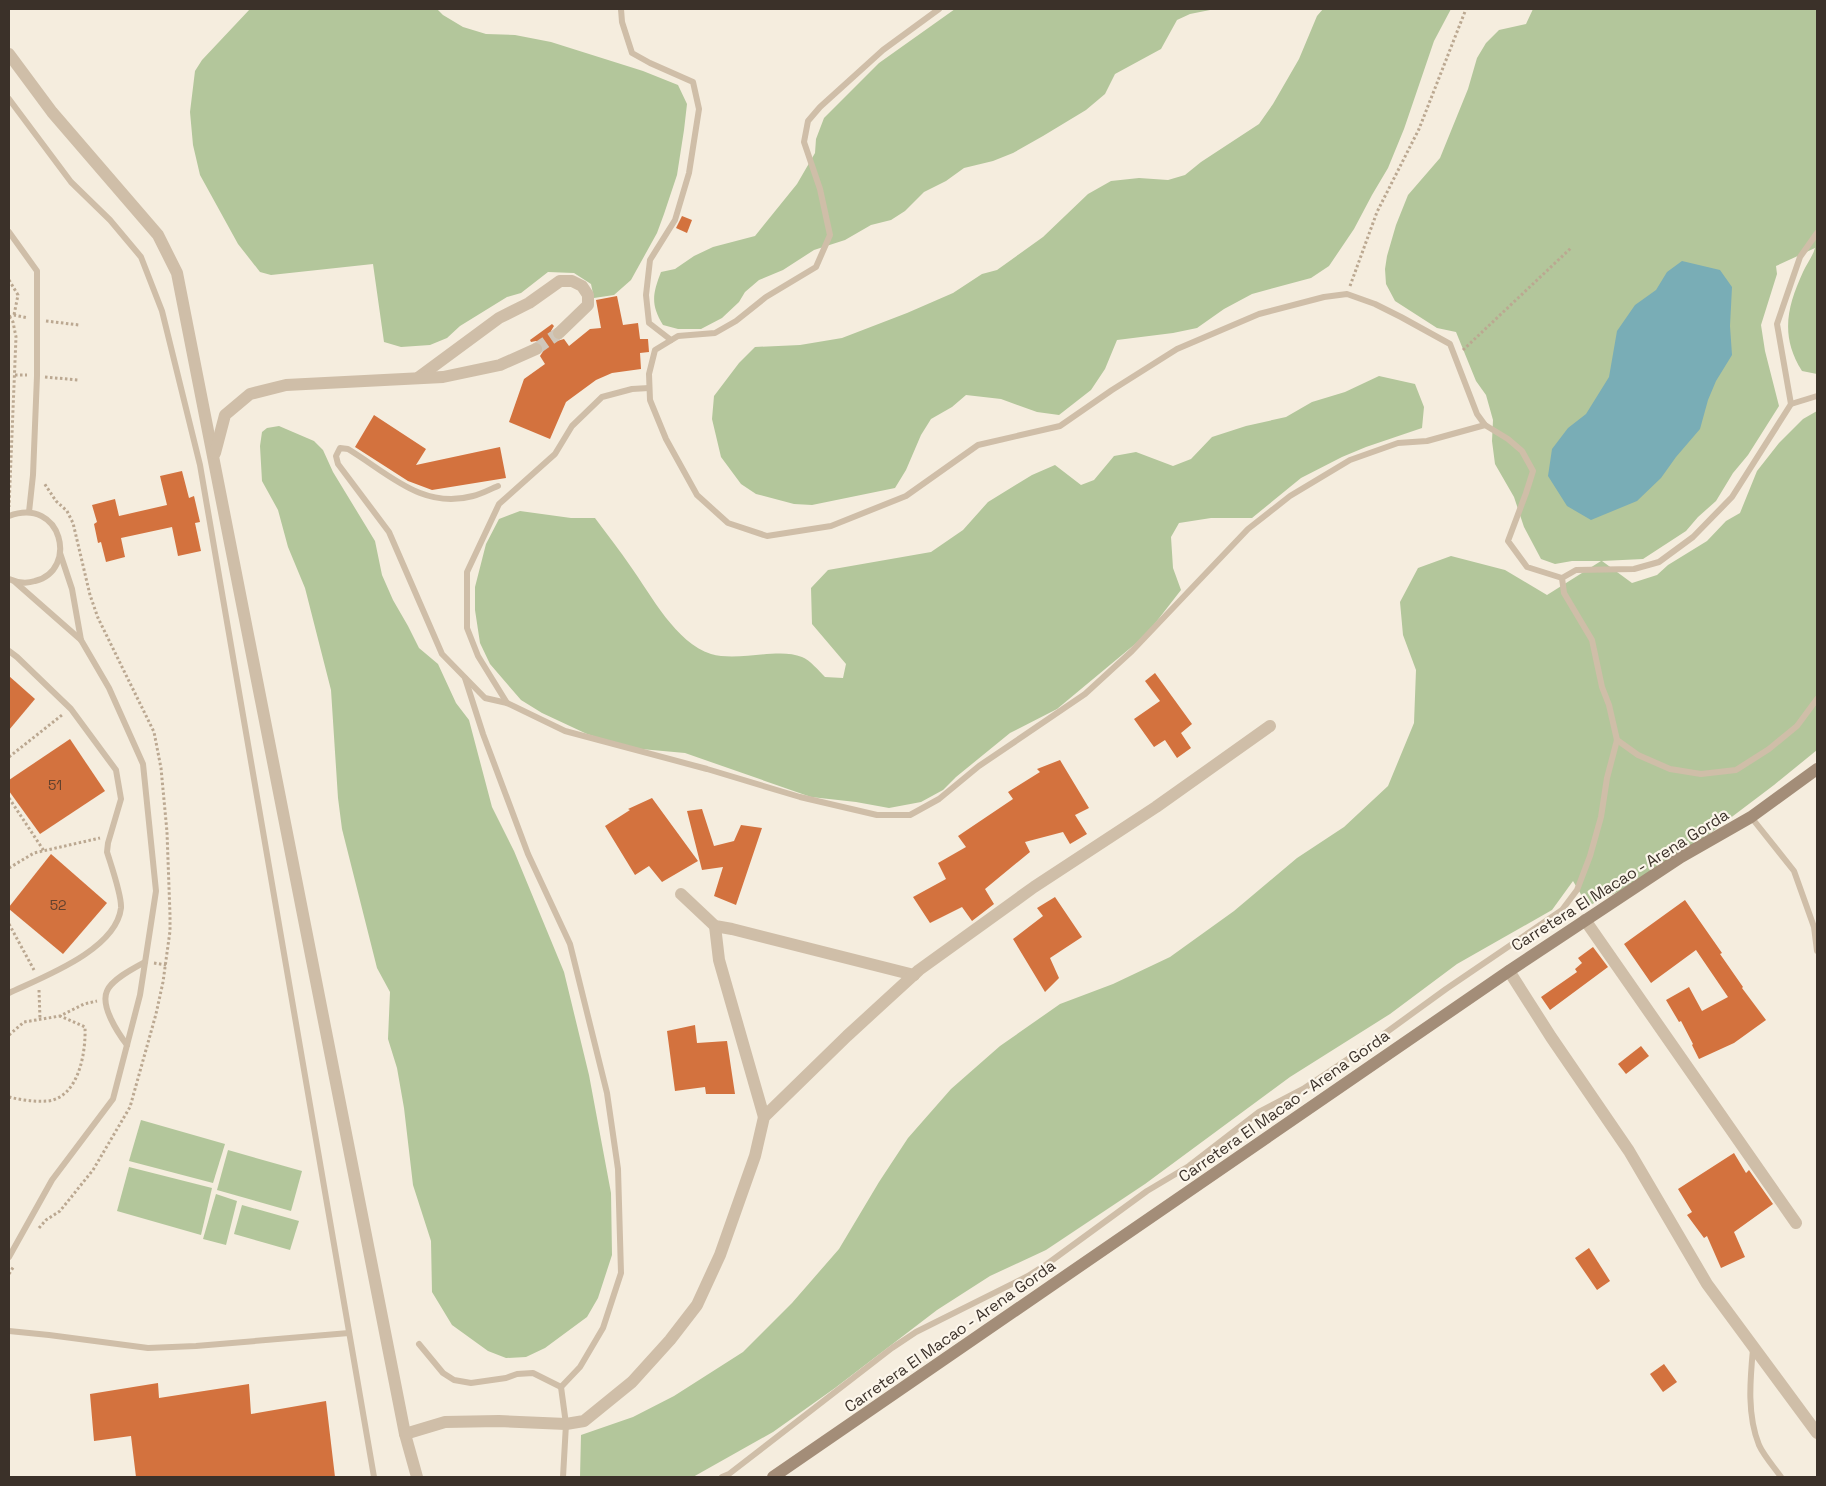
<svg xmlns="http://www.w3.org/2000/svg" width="1826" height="1486" font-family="'Space Grotesk',sans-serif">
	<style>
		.green { fill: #b3c69b }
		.water { fill: #79adb6 }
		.building { fill: #d3723e }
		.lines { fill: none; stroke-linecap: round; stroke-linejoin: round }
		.street-tunnel { stroke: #d0c7ba; stroke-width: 12; stroke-dasharray: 12 6; stroke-linecap: butt }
		.path { stroke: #bba891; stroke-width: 3; stroke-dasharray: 2.5 2.5; stroke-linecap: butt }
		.lane { stroke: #cfbea8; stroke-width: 6 }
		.street { stroke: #cfbea8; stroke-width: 12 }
		.secondary { stroke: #a38d78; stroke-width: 12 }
		.labels { text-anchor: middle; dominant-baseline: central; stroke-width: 4.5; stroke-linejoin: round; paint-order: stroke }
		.number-label { font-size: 14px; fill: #61412e }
		.street-label { font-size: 16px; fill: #3b3129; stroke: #fcf6eb }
	</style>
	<rect width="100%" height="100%" fill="#f5edde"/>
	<!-- green -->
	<g class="green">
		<polygon points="250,9 437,9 443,15 463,27 486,34 515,35 551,42 643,71 678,85 687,104 684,130 677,175 664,214 657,233 631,280 614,295 594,298 591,284 574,273 548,272 521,293 507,297 460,326 447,338 430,345 401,347 384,342 373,264 271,275 260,272 238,244 200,175 193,145 190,112 195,71 202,60"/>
		<path d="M955 9H1215L1190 14 1177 20 1161 49 1115 74 1105 94 1086 110 1043 136 1013 153 993 161 964 168 946 181 924 192 905 211 891 220 871 225 845 240 814 250 783 270 759 280 745 292 739 302 722 318 701 329H678L663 325C650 304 653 293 661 272L675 269 694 256 713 247 755 236 797 184 815 153 816 139 824 118 879 63Z"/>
		<polygon points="1323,9 1451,9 1434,41 1404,129 1388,168 1372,195 1354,229 1329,266 1311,278 1252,294 1224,309 1197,328 1173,333 1117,340 1105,369 1091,390 1059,415 1037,412 1001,399 966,395 952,407 931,419 921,435 906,470 895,488 812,505 794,504 756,494 741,484 721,457 712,419 714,396 739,363 755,347 800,345 842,338 907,313 953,293 982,274 997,270 1043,237 1088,194 1111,181 1139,178 1168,180 1185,175 1201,162 1259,124 1273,104 1299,59 1317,16"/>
		<path d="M1533 9H1817V374L1802 371C1780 336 1787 307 1803 272 1807 263 1813 256 1815 248L1776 266 1777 274 1761 325 1765 351 1779 406 1748 455 1733 473 1716 501 1698 517 1686 531 1643 559 1602 561 1632 583 1657 575 1668 565 1707 541 1726 521 1740 513 1757 471 1779 443 1803 419 1817 411V750L1774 785 1659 872 1588 906 1573 881 1552 910 1457 964 1390 1014 1290 1077 1145 1184 1046 1250 990 1276 937 1310 835 1388 773 1432 693 1477H580L581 1435 633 1417 674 1396 743 1352 792 1303 839 1249 879 1182 908 1138 951 1089 1000 1046 1060 1004 1113 984 1170 957 1234 911 1297 858 1344 827 1388 786 1414 723 1416 670 1403 635 1400 602 1418 568 1451 556 1505 570 1547 595 1601 561H1572L1555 564 1541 559 1524 527 1514 497 1495 464 1492 441 1493 420 1486 395 1476 381 1456 332 1437 328 1395 301 1386 284 1385 269 1387 256 1396 225 1408 195 1440 158 1468 89 1477 58 1486 43 1499 30 1526 24Z"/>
		<path d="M1379 376 1415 384 1424 407 1422 428 1366 447 1342 457 1301 478 1252 518H1211L1179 523 1171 537 1173 568 1181 590 1146 635 1057 709 1010 733 956 777 943 790 921 802 889 808 856 802 811 797 685 753 630 748 587 734 542 713 521 700 490 664 480 643 475 610V587L486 544 499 519 520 511 571 518H595C607 534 620 551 631 567 651 595 676 643 711 654 739 662 779 647 802 657 810 660 819 671 825 677L843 678 846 664 812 624 811 588 828 570 931 552 963 530 988 502 1032 475 1055 465 1081 485 1094 480 1114 456 1136 452 1173 466 1191 459 1212 437 1246 426 1286 417 1312 402 1345 392Z"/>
		<polygon points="279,426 314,441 323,450 333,472 375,541 382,575 393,600 408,626 419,648 438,664 456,703 469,720 492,807 514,851 564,972 589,1075 611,1193 612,1255 598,1298 587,1317 545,1348 526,1357 506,1358 488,1351 452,1325 432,1292 431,1241 413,1185 404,1108 397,1068 388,1039 390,992 377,968 342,829 338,798 331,690 305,588 288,547 278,510 262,481 260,446 262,432 267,428"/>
		<polygon points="141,1120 225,1144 213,1183 129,1161"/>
		<polygon points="228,1150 302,1171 291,1211 217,1190"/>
		<polygon points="129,1167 212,1188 201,1235 117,1211"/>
		<polygon points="216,1194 237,1201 226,1245 203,1239"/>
		<polygon points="242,1205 299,1221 290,1250 234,1234"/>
	</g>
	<!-- water -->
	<polygon class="water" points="1682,261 1720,270 1732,287 1730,326 1732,355 1716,381 1708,400 1700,429 1676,457 1661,478 1637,501 1591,520 1567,506 1548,476 1552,449 1568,428 1586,414 1609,377 1617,331 1635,305 1656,290 1667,272"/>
	<!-- building -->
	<g class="building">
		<polygon points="682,216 692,220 687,233 676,228"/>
		<polygon points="617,296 623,325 638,323 640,339 648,339 649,352 640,353 641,369 612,373 596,380 566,402 550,439 509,422 524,379 545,364 540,356 544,350 543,345 540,342 536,341 531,342 530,340 552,324 554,326 551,331 553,338 557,341 564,339 569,346 590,329 601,328 596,300"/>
		<polygon points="374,415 426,449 416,465 500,447 506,478 432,490 408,481 355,447"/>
		<polygon points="182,471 189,498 194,496 200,522 195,523 201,551 178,556 172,527 121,538 125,557 106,562 101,542 98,543 94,524 97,522 92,505 115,499 119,516 167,505 160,476"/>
		<polygon points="1155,673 1192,724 1181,733 1191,748 1177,758 1165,740 1154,747 1134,719 1160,701 1145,681"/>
		<polygon points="9,676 35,699 9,730"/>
		<polygon points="70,739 105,791 40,834 9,791 9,780"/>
		<polygon points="1060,760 1089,808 1075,815 1087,834 1070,844 1063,832 1025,842 1030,852 985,889 994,904 972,921 962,907 930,923 913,897 946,879 938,863 966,847 958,836 1013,799 1008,792 1040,772 1037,769"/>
		<polygon points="652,798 698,861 662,882 649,866 635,875 605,826 630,810 628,809"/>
		<polygon points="702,809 714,846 734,841 741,825 762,828 736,905 714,896 723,867 702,870 687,811"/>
		<polygon points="51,854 107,903 63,954 9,909 9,907"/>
		<polygon points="1055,897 1082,937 1050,958 1059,978 1045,992 1013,939 1043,916 1037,908"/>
		<polygon points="1685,900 1722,953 1720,954 1743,987 1742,988 1766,1020 1734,1043 1699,1059 1692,1045 1693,1044 1681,1021 1679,1022 1666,1000 1689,987 1702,1011 1728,997 1696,950 1651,983 1624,944"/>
		<polygon points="1593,947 1608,967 1550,1010 1541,997 1577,972 1575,969 1582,963 1578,958"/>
		<polygon points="695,1025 697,1043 727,1041 735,1094 706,1094 705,1087 675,1091 667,1031"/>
		<polygon points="1641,1046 1649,1056 1626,1074 1618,1064"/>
		<polygon points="1734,1153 1746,1173 1749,1170 1773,1204 1734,1232 1745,1257 1721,1268 1707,1236 1704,1238 1687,1215 1692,1212 1678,1189"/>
		<polygon points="1589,1248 1610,1281 1597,1290 1575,1258"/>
		<polygon points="1664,1364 1677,1382 1663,1392 1650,1374"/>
		<polygon points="158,1383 159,1398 249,1384 251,1414 326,1401 335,1477 136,1477 131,1436 94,1441 90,1394"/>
	</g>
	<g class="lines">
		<!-- street-tunnel -->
		<polyline class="street-tunnel" points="536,349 559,333"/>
		<!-- path -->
		<g class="path">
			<polyline points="9,280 18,295 14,315"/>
			<polyline points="1350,286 1377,212 1419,129 1466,9"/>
			<polyline points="9,317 13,322 16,337 9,507"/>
			<polyline points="9,317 14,315 28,318"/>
			<polyline points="46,321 79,325"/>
			<polyline points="1463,350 1571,248"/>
			<polyline points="15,375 27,375"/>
			<polyline points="45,377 78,380"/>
			<polyline points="9,757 62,715"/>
			<polyline points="9,798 44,851"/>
			<polyline points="9,868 34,853 100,838"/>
			<polyline points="9,924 34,970"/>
			<polyline points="154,963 166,965"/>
			<polyline points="39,990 40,1019"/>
			<polyline points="9,1035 24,1022 60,1016 84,1004 97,1001"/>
			<path d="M9 1097C21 1100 35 1102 48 1101 79 1097 86 1052 85 1027L60 1016"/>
			<polyline points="39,1228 46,1220 60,1211 93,1170 130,1107 156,1014 163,982 170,931 170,915 167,832 161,768 154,732 98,618 90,595 73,523 67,511 56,501 44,483"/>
			<polyline points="9,1274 14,1266"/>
		</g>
		<!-- lane -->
		<g class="lane">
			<polyline points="621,9 622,22 632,53 650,63 693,82 699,109 689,173 675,220 650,260 646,295 649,323 671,340"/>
			<polyline points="939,9 883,50 820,107 808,121 804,142 820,189 830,235 816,267 766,297 736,321 715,333 678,336 655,350 649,374 650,400 666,439 697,495 728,523 767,536 831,526 906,496 978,445 1060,426 1112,390 1177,349 1259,314 1324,297 1347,294 1375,304 1401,317 1450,344 1477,414 1485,425 1508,439 1522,451 1533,471 1526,493 1508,541 1527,567 1562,578"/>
			<polyline points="9,99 71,182 110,220 141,257 162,311 200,465 374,1477"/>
			<polyline points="9,232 37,271 37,376 33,475 29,512"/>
			<polyline points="1791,404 1777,324 1800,257 1817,233"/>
			<path d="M498 486C490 489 482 494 473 496 422 510 388 473 348 449L340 448 336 456 338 464 389 532 442 654 485 698 507 703 565 731 707 769 800 797 877 815H910L939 799 979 766 1085 694 1132 651 1248 529 1290 496 1350 460 1398 443 1427 441 1485 425"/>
			<path d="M9 516C62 496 79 570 35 581 26 584 18 583 9 579"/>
			<polyline points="60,553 72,589 81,640"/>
			<path d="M9 651 17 657 71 709 116 770 121 799 108 843 107 852C111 865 122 896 121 908 116 950 43 977 9 993"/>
			<polyline points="507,703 478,656 467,628 467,572 499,504 555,454 572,426 602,397 632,389 649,388"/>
			<polyline points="1617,740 1638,755 1670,769 1701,774 1736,770 1769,749 1797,726 1817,699"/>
			<polyline points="1751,817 1794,871 1814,927 1817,951"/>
			<path d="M127 1045C118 1033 100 1006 107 991 112 979 134 968 145 962"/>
			<polyline points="9,1257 52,1180 113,1099 140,995 156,891 143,764 109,688 81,640 15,582"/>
			<polyline points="9,1331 49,1335 148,1348 196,1346 349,1333"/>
			<polyline points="419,1344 443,1373 454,1380 471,1383 506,1378 517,1374 533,1373 561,1387 580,1367 603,1328 621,1273 618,1169 607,1093 570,944 528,854 483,734 465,678"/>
			<path d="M1753 1349C1750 1381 1747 1415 1759 1445 1764 1456 1774 1467 1781 1477"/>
			<polyline points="561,1387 566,1424 563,1477"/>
			<polyline points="722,1477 729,1474 892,1348 916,1332 1028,1276 1047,1264 1147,1191 1189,1166 1259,1112 1303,1089 1336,1067 1373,1042 1446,989 1562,910 1577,890 1590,856 1601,817 1607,778 1617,740 1609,705 1602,687 1592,640 1564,593 1562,578 1576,570 1634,569 1659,562 1693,537 1732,497 1791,404 1817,396"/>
		</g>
		<!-- street -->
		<g class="street">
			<polyline points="9,54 52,112 158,235 177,273 405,1434 417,1477"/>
			<polyline points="419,377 499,318 529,303 560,281 572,281 582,286 588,295 588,305 559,333"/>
			<polyline points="215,453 225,415 250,394 286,385 443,377 500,365 536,349"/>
			<polyline points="681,894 715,926 732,929 914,975"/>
			<polyline points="1585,920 1796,1223"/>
			<polyline points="715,926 719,960 764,1117"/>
			<polyline points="1509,971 1551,1037 1629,1151 1707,1284 1817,1433"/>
			<polyline points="405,1434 445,1422 499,1421 566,1424 584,1421 632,1382 670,1340 697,1305 720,1255 755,1156 764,1117 847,1036 919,970 1034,887 1156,807 1270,726"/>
		</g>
		<!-- secondary -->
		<polyline class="secondary" points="773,1477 1509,971 1681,857 1751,817 1817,769"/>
	</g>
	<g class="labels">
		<!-- number labels -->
		<g class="number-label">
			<text x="55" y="785">51</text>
			<text x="58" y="905">52</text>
		</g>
		<!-- street labels -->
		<g class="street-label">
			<text transform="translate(1620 880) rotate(-32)">Carretera El Macao - Arena Gorda</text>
			<text transform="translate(1284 1106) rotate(-35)">Carretera El Macao - Arena Gorda</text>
			<text transform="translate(950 1336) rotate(-35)">Carretera El Macao - Arena Gorda</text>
		</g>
	</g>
	<!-- border -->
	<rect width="1826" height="1486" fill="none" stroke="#3b3129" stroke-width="20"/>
</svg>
